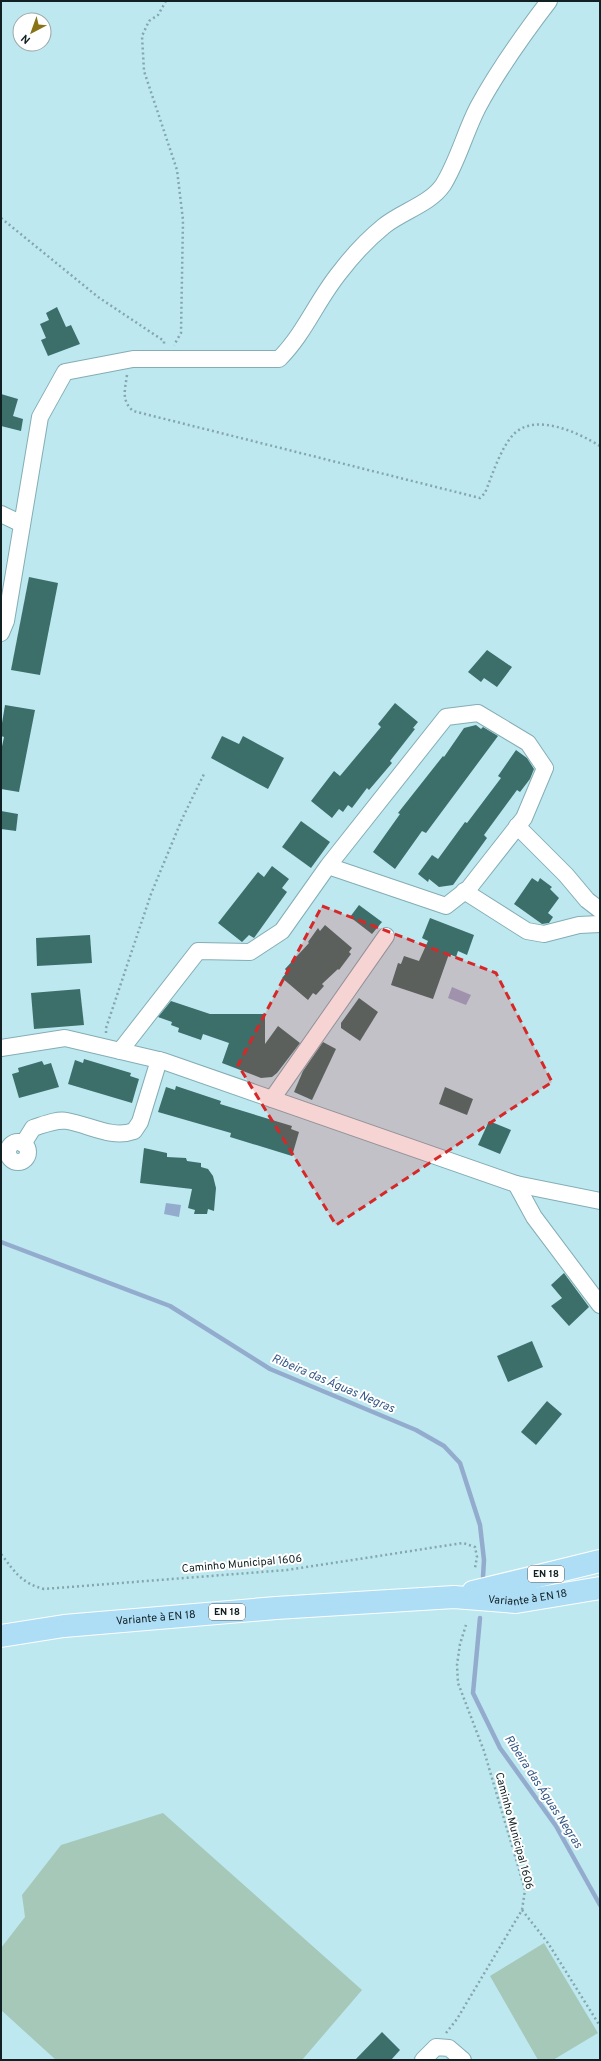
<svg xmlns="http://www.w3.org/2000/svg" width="601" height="2061" font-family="Overpass,sans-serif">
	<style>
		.green { fill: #a6c8b8 }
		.water { fill: #93accd }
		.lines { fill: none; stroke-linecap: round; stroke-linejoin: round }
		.stream { stroke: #93accd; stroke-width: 4.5 }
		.building { fill: #3c6f6a }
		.minor-casing { stroke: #84adb5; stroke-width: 18 }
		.primary-casing { stroke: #fff; stroke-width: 24 }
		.path { stroke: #84a6ac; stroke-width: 2.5; stroke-dasharray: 2 3; stroke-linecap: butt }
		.minor { stroke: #fff; stroke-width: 16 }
		.primary { stroke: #aeddf6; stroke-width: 22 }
		.marked { fill: #d62828; fill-opacity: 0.2; stroke: #d62828; stroke-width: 3; stroke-dasharray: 8 5; stroke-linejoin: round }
		.labels { text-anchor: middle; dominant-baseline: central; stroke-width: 4; stroke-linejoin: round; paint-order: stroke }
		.shield { fill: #fff; stroke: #586365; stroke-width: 1 }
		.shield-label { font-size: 10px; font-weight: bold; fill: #102023 }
		.street-label { font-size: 11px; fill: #102023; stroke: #fff }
		.water-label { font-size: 12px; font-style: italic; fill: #365886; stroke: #fff }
	</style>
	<rect width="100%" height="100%" fill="#bde8f0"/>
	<!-- green -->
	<g class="green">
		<polygon points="163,1813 362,1990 302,2060 56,2060 1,2010 1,1948 25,1917 22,1895 61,1845"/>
		<polygon points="544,1943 598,2033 553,2060 538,2060 490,1976"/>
	</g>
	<!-- water -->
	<g class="water">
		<polygon points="452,987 471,995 466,1005 448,998"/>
		<polygon points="166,1203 181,1205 179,1217 164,1214"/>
	</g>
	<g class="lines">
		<!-- stream -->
		<g class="stream">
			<polyline points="1,1242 170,1306 270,1369 416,1430 444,1446 460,1463 480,1525 484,1560 483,1577"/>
			<polyline points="480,1618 473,1693 500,1748 556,1826 600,1905"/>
		</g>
	</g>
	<!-- building -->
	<g class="building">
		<polygon points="57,307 66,327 71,325 80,344 48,356 41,340 46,338 40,324 49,320 46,313"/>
		<polygon points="1,394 18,399 13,416 23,419 21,431 1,426"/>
		<polygon points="29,577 58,583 40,675 11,670"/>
		<polygon points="487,650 512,667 497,687 484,678 481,682 468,672"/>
		<polygon points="395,703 418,722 413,728 415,729 390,761 392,763 369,790 367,788 352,808 348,805 343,812 339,809 332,818 311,801 334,771 340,776 381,727 378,724"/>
		<polygon points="5,705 35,710 19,792 1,789 1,751 4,737 1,736 1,729"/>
		<polygon points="476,725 481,729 483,727 498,736 426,833 422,831 395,869 373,852 400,814 398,813 443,756 444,757 464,728"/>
		<polygon points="222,736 239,744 243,736 284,758 268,789 211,758"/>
		<polygon points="516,750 527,758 534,769 530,779 520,792 517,790 484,835 487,838 453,885 439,887 429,879 428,882 418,874 432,855 438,859 465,822 467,823 501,778 498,776"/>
		<polygon points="1,811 18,814 16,831 1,829"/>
		<polygon points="301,821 330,842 311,868 282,847"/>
		<polygon points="272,866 289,879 282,888 287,892 254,938 249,935 242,942 218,923 258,872 264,877"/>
		<polygon points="532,878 538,882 540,878 552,887 550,889 559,898 548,913 553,917 549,923 542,924 514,904"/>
		<polygon points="359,905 382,922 372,934 350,917"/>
		<polygon points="430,918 474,935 467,955 458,951 456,957 449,954 433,999 391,985 398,963 401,964 404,956 419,961 428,941 422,938"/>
		<polygon points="325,925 352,948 349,952 351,954 339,970 338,969 322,984 324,986 316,995 313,993 308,1000 282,978 287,972 285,969 309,943 308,942 318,928 320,931"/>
		<polygon points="90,935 92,963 37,966 36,938"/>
		<polygon points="80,989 84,1025 34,1029 31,993"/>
		<polygon points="359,998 378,1012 360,1041 341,1028 341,1023"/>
		<polygon points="171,1001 210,1014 265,1014 265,1044 278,1026 300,1043 277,1073 272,1077 261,1078 222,1063 229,1043 203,1034 201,1040 178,1032 179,1028 171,1025 172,1022 158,1017"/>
		<polygon points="323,1042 336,1049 312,1100 294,1092 303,1071"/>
		<polygon points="84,1059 131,1073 130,1076 139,1079 132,1103 68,1084 75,1060 83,1063"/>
		<polygon points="42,1061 44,1065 51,1063 59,1087 19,1098 12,1074 19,1072 18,1068"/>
		<polygon points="176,1086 221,1101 220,1104 292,1126 291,1129 299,1132 292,1156 230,1137 231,1133 158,1112 166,1087 175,1090"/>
		<polygon points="445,1087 473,1099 467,1115 439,1104"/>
		<polygon points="489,1121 511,1130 500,1154 478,1145"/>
		<polygon points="144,1148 167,1153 167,1157 186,1158 187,1161 201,1163 201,1167 208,1169 213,1176 216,1188 214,1211 208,1209 207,1214 194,1214 195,1210 188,1208 192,1189 140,1183"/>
		<polygon points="564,1273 589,1307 569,1326 551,1306 562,1298 551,1285"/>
		<polygon points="532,1341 543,1367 508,1382 497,1356"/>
		<polygon points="547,1401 562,1414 536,1445 521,1432"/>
		<polygon points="382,2032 400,2050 391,2060 355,2060"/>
	</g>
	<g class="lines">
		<!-- minor casing -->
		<g class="minor-casing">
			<g id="minor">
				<polyline points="1,514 22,524"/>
				<path d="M1 633 6 621 40 417 65 372 133 359H279C305 333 317 300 340 272 353 255 368 239 384 226 403 211 430 204 443 185 458 161 465 132 478 107 498 70 523 35 549 1"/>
				<polyline points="517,826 566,875 587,900 600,910"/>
				<polyline points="464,891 527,931 544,934 579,925 600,924"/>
				<polyline points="1,1048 65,1038 163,1061 516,1184 600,1201"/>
				<polyline points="120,1051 198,951 250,952 282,931 328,866 446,717 478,713 528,743 545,768 524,818 469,888 446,906 328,866"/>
				<polyline points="272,1099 386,936"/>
				<circle cx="18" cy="1152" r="10"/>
				<path d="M23 1144 33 1128C43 1125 56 1119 67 1121 90 1125 112 1139 134 1131L140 1122 159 1060"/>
				<polyline points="516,1184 534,1217 600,1305"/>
				<polyline points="423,2060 436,2047 449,2048 463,2060"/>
			</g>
		</g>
		<!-- primary casing -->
		<g class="primary-casing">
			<g id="primary">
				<polyline points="473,1592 600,1561"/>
				<path id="s1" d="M1 1636 64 1626 276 1608 454 1597 516 1602 600 1588"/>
			</g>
		</g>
		<!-- path -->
		<g class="path">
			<polyline points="166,1 158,15 149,21 142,36 144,71 177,170 183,220 181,333 174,345"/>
			<polyline points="1,218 98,297 164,341 164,345"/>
			<path d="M127 375C125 390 121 400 133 411L480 498 485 493C492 476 501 446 515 433 537 413 579 433 600 446"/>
			<polyline points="106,1033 106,1028 151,894 182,819 204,774"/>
			<path d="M1 1554C15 1572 21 1583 44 1589L287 1570 463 1543 475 1547 477 1557 475 1568"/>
			<polyline points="522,1910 548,1943 600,2026"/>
			<polyline points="446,2033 457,2019 522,1910 525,1890 484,1751 458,1683 457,1665 460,1644 466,1625"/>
		</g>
		<!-- minor -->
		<use href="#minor" class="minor"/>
		<!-- primary -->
		<use href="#primary" class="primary"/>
	</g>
	<!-- marked area -->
	<path class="marked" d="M322 906 496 973 552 1082 336 1225 238 1065Z"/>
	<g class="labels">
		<!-- shield labels -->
		<g class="shield">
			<rect x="528" y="1566" width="36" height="16" rx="3"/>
			<rect x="209" y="1604" width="36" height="16" rx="3"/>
		</g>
		<g class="shield-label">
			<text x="546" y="1574">EN 18</text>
			<text x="227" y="1612">EN 18</text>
		</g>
		<!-- street labels -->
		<g class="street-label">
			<text transform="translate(242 1564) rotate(-5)">Caminho Municipal 1606</text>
			<text stroke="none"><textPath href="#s1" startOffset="529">Variante à EN 18</textPath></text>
			<text stroke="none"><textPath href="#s1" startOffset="156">Variante à EN 18</textPath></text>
			<text transform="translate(514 1831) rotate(75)">Caminho Municipal 1606</text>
		</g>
		<!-- water labels -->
		<g class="water-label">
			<text transform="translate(333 1384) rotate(23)">Ribeira das Águas Negras</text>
			<text transform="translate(543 1792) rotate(57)">Ribeira das Águas Negras</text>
		</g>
	</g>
	<!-- border -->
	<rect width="601" height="2061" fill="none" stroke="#102023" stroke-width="4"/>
	<!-- north arrow -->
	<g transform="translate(32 32) rotate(221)"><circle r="19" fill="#ffffff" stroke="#9fa6a7"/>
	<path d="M0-3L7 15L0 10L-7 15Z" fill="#887417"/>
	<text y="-6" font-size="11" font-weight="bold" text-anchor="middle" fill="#102023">N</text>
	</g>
</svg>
